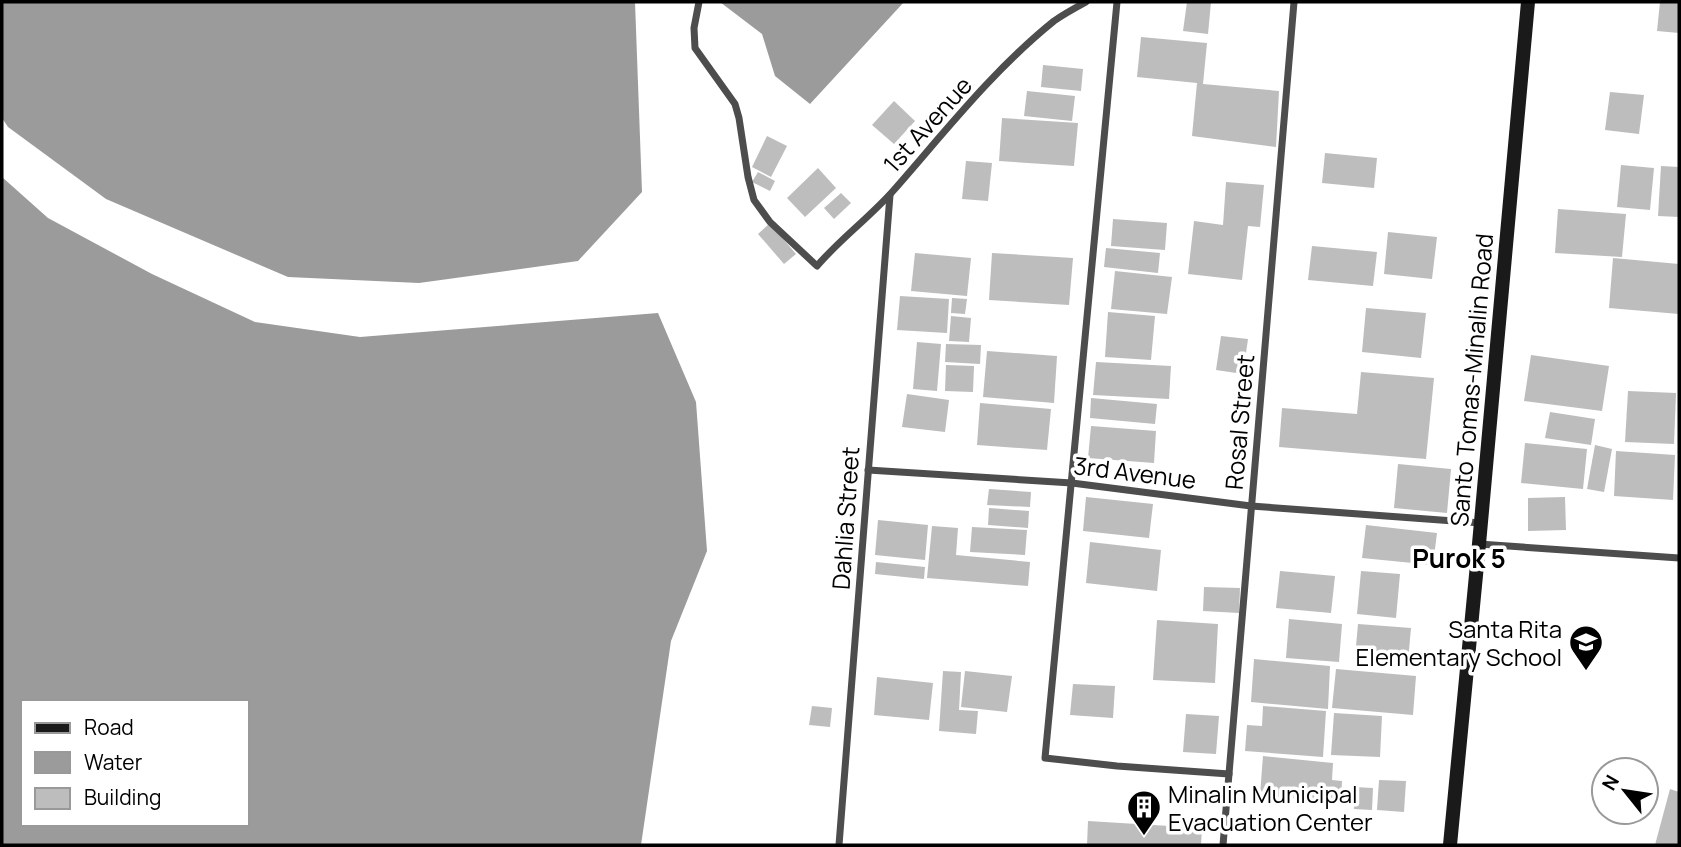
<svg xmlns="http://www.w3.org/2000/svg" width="1681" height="847" font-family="Manrope,sans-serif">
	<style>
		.water { fill: #9b9b9b; fill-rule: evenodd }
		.building { fill: #bdbdbd }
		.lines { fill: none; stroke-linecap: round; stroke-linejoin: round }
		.minor { stroke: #4d4d4d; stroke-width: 7 }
		.secondary { stroke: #1a1a1a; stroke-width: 14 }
		.labels { text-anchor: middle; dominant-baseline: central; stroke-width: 7; stroke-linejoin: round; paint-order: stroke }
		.street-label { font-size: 24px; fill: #000; stroke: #fff }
		.poi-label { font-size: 24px; fill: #000; stroke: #fff; text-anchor: end }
		.neighbourhood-label { font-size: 26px; font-weight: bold; fill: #000; stroke: #fff }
	</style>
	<rect width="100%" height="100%" fill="#fff"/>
	<!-- water -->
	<g class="water">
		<polygon points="2,2 635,2 642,192 578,261 419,283 288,277 106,199 8,127 2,118"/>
		<polygon points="720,2 904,2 810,104 775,76 762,34"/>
		<path d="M2 177 48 218 152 274 255 322 360 337 658 313 696 402 707 551 671 641 641 845H2ZM23 702H247V824H23Z"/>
	</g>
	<!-- building -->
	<g class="building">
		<polygon points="1187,2 1211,2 1208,34 1183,31"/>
		<polygon points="1660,2 1679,2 1679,33 1657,31"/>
		<polygon points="1141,37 1207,43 1203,84 1279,91 1276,147 1192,136 1197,83 1137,77"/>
		<polygon points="1043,65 1083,69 1081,91 1041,87"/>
		<polygon points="1027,91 1075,96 1072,121 1024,116"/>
		<polygon points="1610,92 1644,95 1639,134 1605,130"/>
		<polygon points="894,101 915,121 894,144 872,125"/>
		<polygon points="1002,118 1078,123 1074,166 999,161"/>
		<polygon points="767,136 787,146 771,177 752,167"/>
		<polygon points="1325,153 1377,158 1374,188 1322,183"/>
		<polygon points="966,161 992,163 988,201 962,199"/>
		<polygon points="1621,165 1654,168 1650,210 1617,207"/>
		<polygon points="1661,166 1679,167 1679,217 1658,216"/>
		<polygon points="818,168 836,188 805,217 787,198"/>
		<polygon points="758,172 775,181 770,191 752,182"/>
		<polygon points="1226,182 1264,185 1260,227 1248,226 1242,280 1188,274 1194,221 1223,225"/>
		<polygon points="841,193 851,203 834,219 824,208"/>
		<polygon points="1558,209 1626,214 1622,257 1555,253"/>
		<polygon points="1113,219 1167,223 1165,250 1111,246"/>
		<polygon points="770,223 796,254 784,264 758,234"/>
		<polygon points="1388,232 1437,237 1432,279 1384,274"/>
		<polygon points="1312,246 1377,252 1373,286 1308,280"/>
		<polygon points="1106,248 1160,253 1158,273 1104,267"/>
		<polygon points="915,253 971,258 967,296 911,291"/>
		<polygon points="992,253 1073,258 1069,305 989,300"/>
		<polygon points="1613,258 1679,264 1679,314 1609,308"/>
		<polygon points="1115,271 1172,277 1167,314 1111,309"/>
		<polygon points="900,296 949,299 947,333 897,330"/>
		<polygon points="952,298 967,299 965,314 951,313"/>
		<polygon points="1366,308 1426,313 1421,358 1362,352"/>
		<polygon points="1108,312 1155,316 1151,360 1105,357"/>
		<polygon points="951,316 971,318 969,342 949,341"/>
		<polygon points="1221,336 1248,339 1243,374 1216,370"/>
		<polygon points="917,342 941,344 937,391 913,389"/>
		<polygon points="946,344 981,345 980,364 945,362"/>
		<polygon points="987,351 1057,356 1054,403 983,397"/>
		<polygon points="1531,355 1609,366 1602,411 1524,401"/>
		<polygon points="1096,362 1171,366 1169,399 1093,395"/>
		<polygon points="946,365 974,366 973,392 945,391"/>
		<polygon points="1361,372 1434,378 1426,459 1279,447 1282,408 1357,414"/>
		<polygon points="1628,391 1676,393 1674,444 1625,442"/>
		<polygon points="907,394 949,400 945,432 902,427"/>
		<polygon points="1091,398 1157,404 1155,424 1090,418"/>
		<polygon points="980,403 1051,409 1047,450 977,445"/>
		<polygon points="1550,412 1595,419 1591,445 1545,438"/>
		<polygon points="1091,426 1156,431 1154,463 1088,458"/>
		<polygon points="1525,443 1587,449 1583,489 1521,483"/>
		<polygon points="1595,445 1612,449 1604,492 1587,489"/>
		<polygon points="1616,451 1675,455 1673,500 1614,496"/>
		<polygon points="1398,464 1451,469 1447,513 1394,508"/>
		<polygon points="989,489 1031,492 1030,507 987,505"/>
		<polygon points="1086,497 1153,504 1149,538 1083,531"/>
		<polygon points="1565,497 1566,530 1528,531 1528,498"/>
		<polygon points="989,508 1029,511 1028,528 988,525"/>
		<polygon points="878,520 928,525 925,560 875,555"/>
		<polygon points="1366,525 1437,533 1433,565 1362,558"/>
		<polygon points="932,526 958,528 956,555 1030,562 1028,586 927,578"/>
		<polygon points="972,527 1027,530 1025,555 970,552"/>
		<polygon points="1090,542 1161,550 1157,591 1086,583"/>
		<polygon points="876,562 925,567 924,579 875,574"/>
		<polygon points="1280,571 1335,576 1331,613 1276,608"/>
		<polygon points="1361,571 1400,574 1396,618 1357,614"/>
		<polygon points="1204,587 1240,588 1239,613 1203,611"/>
		<polygon points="1289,619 1342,624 1339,662 1286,658"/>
		<polygon points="1157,620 1218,624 1215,683 1153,680"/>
		<polygon points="1358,624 1411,628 1408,661 1355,657"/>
		<polygon points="1254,659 1330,666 1328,709 1251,702"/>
		<polygon points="1336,669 1416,676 1413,715 1332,708"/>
		<polygon points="943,671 961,672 959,710 978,711 976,734 939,731"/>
		<polygon points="965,671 1012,676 1007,712 961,707"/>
		<polygon points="877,677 933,683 929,720 874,715"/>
		<polygon points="1073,684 1115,686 1113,718 1070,715"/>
		<polygon points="812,706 832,708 830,727 809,725"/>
		<polygon points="1263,706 1326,711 1323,757 1245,751 1247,725 1262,726"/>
		<polygon points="1334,713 1382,716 1380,757 1331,755"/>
		<polygon points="1186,714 1219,716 1216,754 1183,752"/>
		<polygon points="1263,756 1333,763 1332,780 1342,781 1341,803 1260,795"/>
		<polygon points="1379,780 1406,781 1404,812 1377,810"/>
		<polygon points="1355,787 1373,788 1372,810 1354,809"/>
		<polygon points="1670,789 1679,792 1679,845 1655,845"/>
		<polygon points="1088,821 1202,828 1201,845 1087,845"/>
	</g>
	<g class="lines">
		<!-- minor -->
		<g class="minor">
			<path d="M699 2 694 28 695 48 735 104 739 118 748 177 754 200 770 222 817 266C840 239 869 218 893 191 944 133 993 70 1054 21 1064 14 1075 8 1086 2"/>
			<polyline points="1117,2 1045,758 1117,766 1229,774"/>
			<polyline points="868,470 1072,483 1251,506 1481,523"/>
			<polyline points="1479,544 1679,558"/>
			<polyline points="839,845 890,195"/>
			<polyline points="1223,845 1294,2"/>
		</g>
		<!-- secondary -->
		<polyline class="secondary" points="1450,845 1479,544 1528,2"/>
	</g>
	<!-- icons -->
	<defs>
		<g id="school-pin" transform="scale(1.75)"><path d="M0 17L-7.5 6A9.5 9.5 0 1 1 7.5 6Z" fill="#000" stroke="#fff"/><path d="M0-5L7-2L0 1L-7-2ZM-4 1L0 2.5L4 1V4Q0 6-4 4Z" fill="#fff"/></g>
		<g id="building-pin" transform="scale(1.75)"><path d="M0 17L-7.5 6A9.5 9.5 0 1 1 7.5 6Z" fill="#000" stroke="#fff"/><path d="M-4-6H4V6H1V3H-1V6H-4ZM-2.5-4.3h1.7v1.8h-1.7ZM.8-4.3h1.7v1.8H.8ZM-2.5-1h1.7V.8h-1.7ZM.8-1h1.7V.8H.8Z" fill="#fff"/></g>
	</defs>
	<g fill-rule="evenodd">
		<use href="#school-pin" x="1586" y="642"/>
		<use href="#building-pin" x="1144" y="807"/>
	</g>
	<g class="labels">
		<!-- street labels -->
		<g class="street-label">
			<text transform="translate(927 124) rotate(-48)">1st Avenue</text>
			<text transform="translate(1471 380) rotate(-85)">Santo Tomas-Minalin Road</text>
			<text transform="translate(1239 422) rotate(-85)">Rosal Street</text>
			<text transform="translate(1135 472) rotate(7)">3rd Avenue</text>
			<text transform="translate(845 518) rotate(-86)">Dahlia Street</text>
		</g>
		<!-- poi labels -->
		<g class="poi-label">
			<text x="1562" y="628">Santa Rita<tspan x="1562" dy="28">Elementary School</tspan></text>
			<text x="1168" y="793" text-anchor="start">Minalin Municipal<tspan x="1168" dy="28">Evacuation Center</tspan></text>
		</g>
		<!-- neighbourhood labels -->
		<g class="neighbourhood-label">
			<text x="1459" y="558">Purok 5</text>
		</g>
	</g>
	<!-- border -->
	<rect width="1681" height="847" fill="none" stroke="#000000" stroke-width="7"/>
	<!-- legend -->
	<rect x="21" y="700" width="228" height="126" fill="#ffffff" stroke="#999999" stroke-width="2"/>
	<rect x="35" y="723" width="35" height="10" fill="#1a1a1a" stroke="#999999" stroke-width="2"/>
	<text x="84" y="735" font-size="21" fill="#000000">Road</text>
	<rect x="35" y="752" width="35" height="21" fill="#9b9b9b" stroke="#999999" stroke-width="2"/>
	<text x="84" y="770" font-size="21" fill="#000000">Water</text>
	<rect x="35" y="788" width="35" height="21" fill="#bdbdbd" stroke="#999999" stroke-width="2"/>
	<text x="84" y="805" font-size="21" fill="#000000">Building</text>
	<!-- north arrow -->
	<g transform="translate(1625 791) rotate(300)"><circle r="33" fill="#ffffff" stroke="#999999" stroke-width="2"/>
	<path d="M0-5L12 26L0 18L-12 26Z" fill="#000000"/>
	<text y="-10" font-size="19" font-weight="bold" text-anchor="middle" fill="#000000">N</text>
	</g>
</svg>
